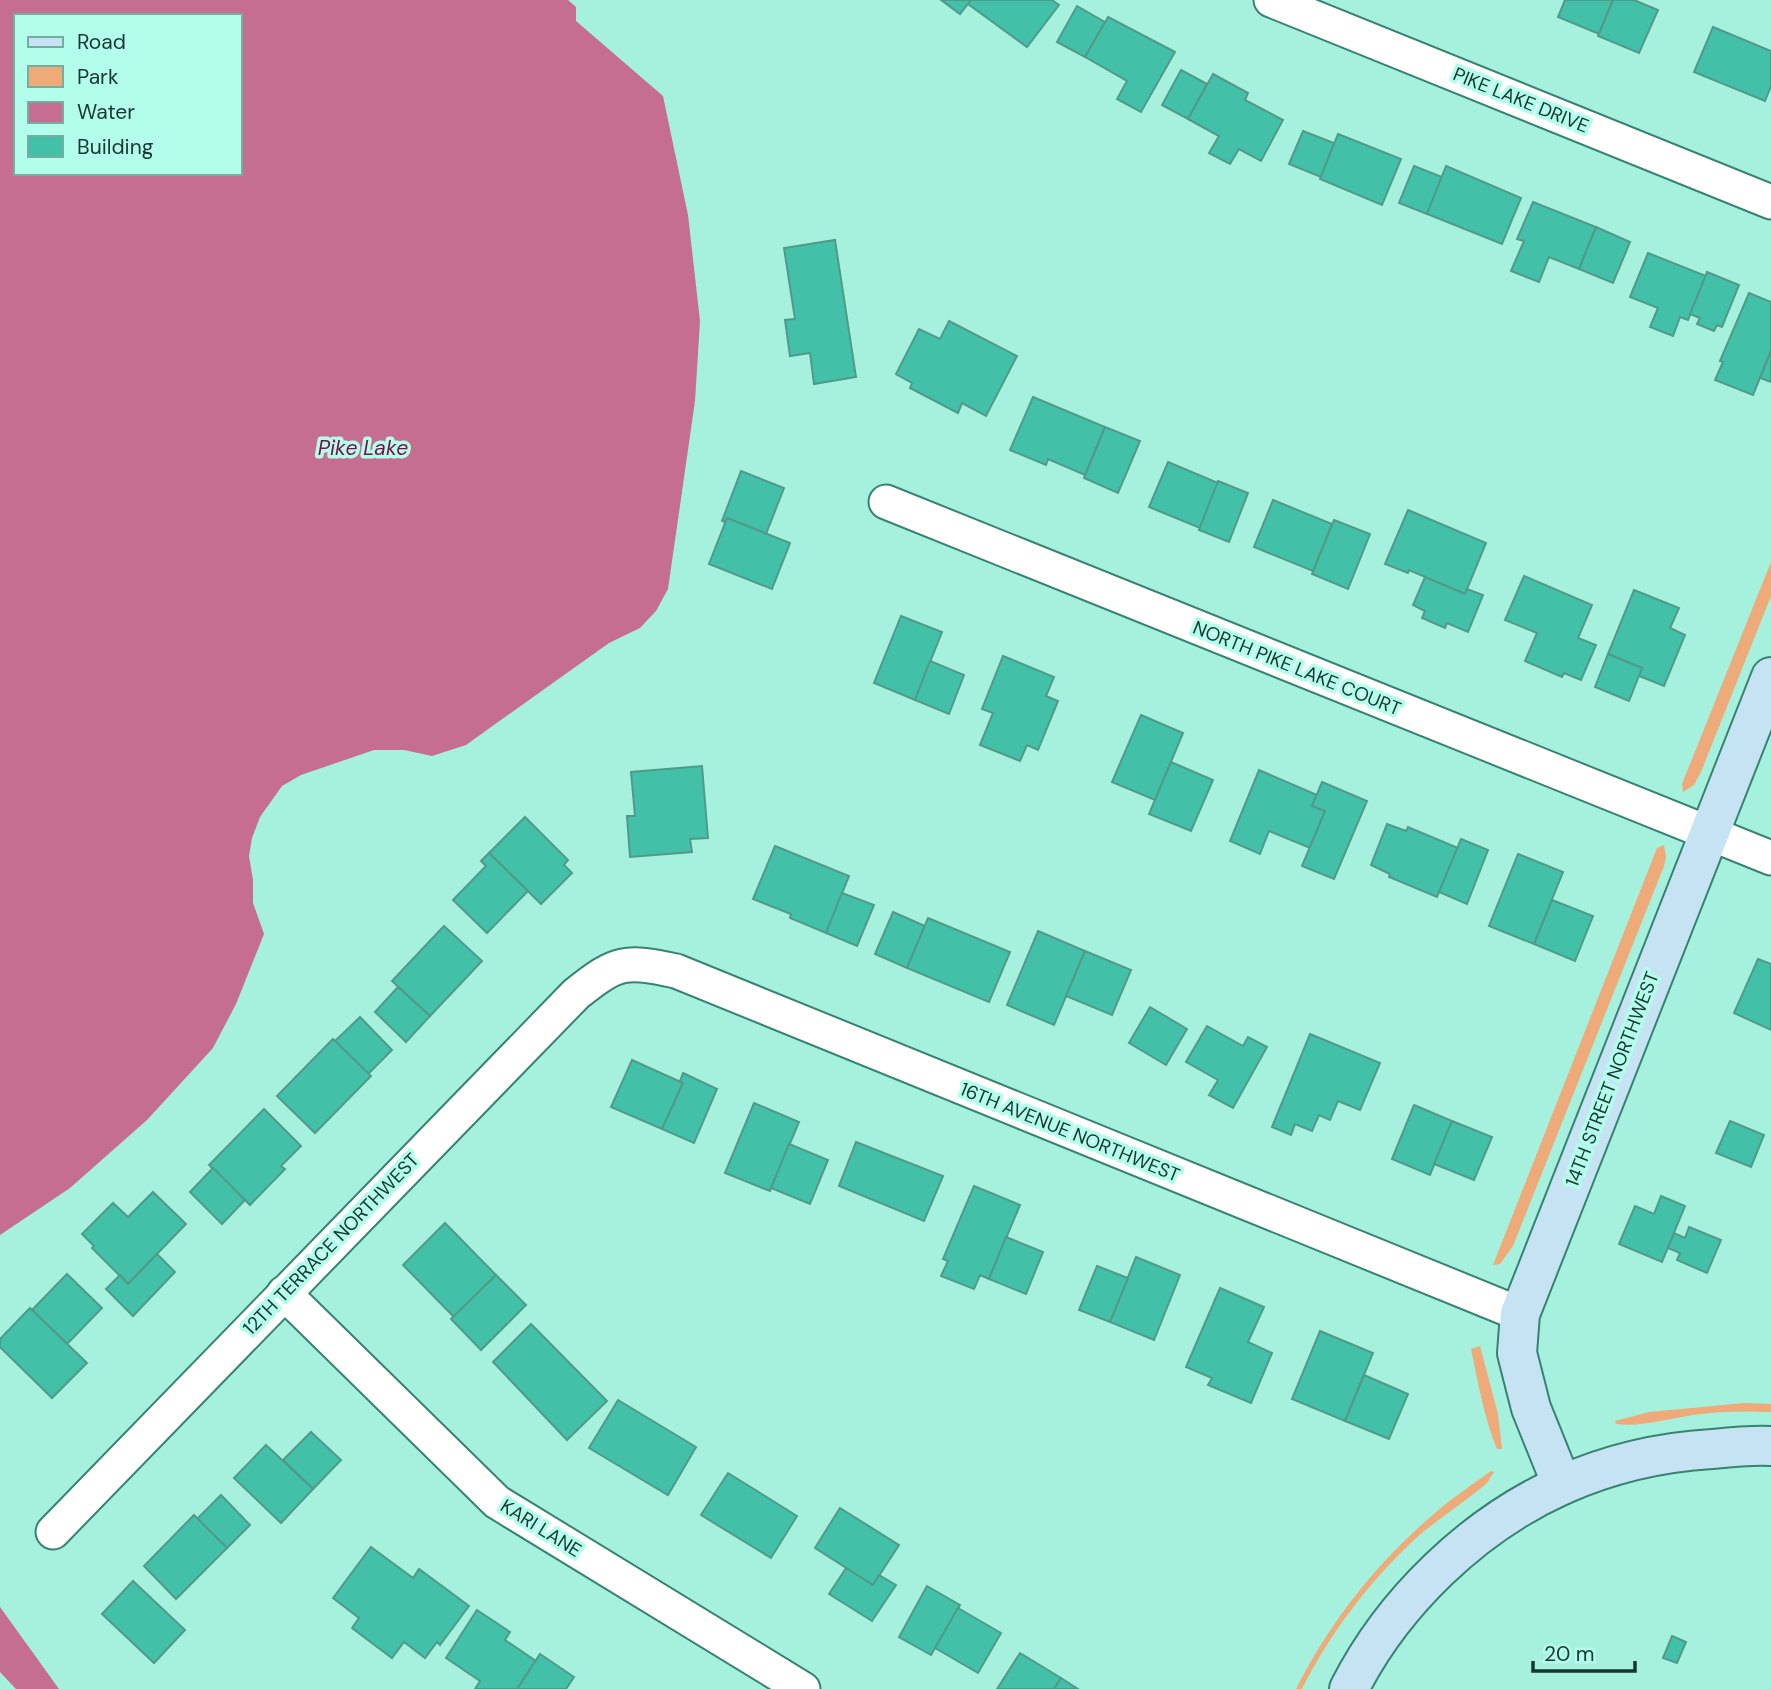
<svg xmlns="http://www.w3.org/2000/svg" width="1771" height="1689" font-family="'DM Sans',sans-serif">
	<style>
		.green { fill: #eeaa78 }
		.water { fill: #c66e8f; fill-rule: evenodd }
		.building { fill: #42c1a8; stroke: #519a89; stroke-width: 2 }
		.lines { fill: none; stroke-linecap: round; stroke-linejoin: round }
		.street-casing { stroke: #388272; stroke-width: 37 }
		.secondary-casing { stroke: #388272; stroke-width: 42 }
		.street { stroke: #fff; stroke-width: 33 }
		.secondary { stroke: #c6e3f3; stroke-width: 38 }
		.labels { text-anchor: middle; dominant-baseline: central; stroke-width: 7; stroke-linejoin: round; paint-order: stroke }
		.street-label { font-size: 19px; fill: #183730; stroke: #b3feeb }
		.water-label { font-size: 21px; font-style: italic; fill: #7a0c44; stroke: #b3feeb }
	</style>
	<rect width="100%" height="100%" fill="#a6f1de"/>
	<!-- green -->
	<g class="green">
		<polygon points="1771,562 1771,596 1701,772 1694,785 1683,792 1682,784"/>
		<polygon points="1664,845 1666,857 1664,866 1513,1246 1500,1264 1493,1265 1657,848"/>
		<path d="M1480 1346 1498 1414 1502 1449H1497C1484 1418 1478 1382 1471 1349Z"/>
		<path d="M1744 1403 1771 1404V1412C1745 1411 1719 1411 1693 1415 1667 1419 1642 1427 1616 1424L1615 1421 1649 1412Z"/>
		<path d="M1491 1471 1494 1472 1487 1483C1464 1503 1437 1519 1415 1539 1369 1582 1330 1633 1302 1689H1296C1330 1622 1377 1562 1435 1513 1452 1498 1472 1485 1491 1471Z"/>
	</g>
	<!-- water -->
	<g class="water">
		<path d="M0 0H568L576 7V21L663 96 688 215 700 321 695 401 668 589 656 611 640 628 609 643 466 745 432 756 404 750H374L301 775 282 786 260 817 252 838 249 856 253 880V903L264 934 236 1004 213 1048 147 1120 70 1188 0 1235ZM16 16H240V173H16Z"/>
		<polygon points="0,1607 59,1689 16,1689 0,1672"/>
	</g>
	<!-- building -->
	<g class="building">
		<polygon points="941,0 971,0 960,14"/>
		<polygon points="971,0 1052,0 1059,5 1027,47 968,4"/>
		<polygon points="1565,0 1613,0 1599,34 1558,17"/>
		<polygon points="1613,0 1634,0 1658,10 1639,53 1598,36"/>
		<polygon points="1077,6 1105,22 1085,57 1057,42"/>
		<polygon points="1108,17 1175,52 1141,112 1117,99 1127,81 1085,57"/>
		<polygon points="1713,27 1771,51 1771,86 1765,101 1694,72"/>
		<polygon points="1181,70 1207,84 1188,119 1162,105"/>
		<polygon points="1213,74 1248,93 1245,100 1283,120 1261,161 1239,149 1230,164 1209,153 1219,136 1188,119"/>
		<polygon points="1303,131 1334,143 1321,177 1289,164"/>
		<polygon points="1338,134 1401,159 1382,205 1320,179"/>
		<polygon points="1414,166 1442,177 1427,214 1399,203"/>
		<polygon points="1446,166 1521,198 1502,244 1427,214"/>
		<polygon points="1533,202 1596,227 1579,269 1549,257 1539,282 1511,271 1524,241 1517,239"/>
		<polygon points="1596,227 1630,242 1613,283 1579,269"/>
		<polygon points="835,240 856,377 814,384 810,353 790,356 785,320 795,319 784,248"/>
		<polygon points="1648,253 1706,276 1688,320 1680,317 1673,336 1650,327 1658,308 1630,297"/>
		<polygon points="1707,272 1739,285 1722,327 1717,325 1714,331 1697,324 1700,318 1690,314"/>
		<polygon points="1749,293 1771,302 1771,351 1753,395 1715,380 1723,362 1720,361"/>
		<polygon points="949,321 1017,356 986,416 962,403 958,413 910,388 912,383 896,374 919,329 940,339"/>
		<polygon points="1771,351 1771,382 1760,378"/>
		<polygon points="1033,397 1105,427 1085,475 1048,459 1046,465 1010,450"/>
		<polygon points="1105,427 1140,441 1118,493 1084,478"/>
		<polygon points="1168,462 1218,483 1200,528 1149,507"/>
		<polygon points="741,471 784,488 766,534 727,518 725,522 722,521"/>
		<polygon points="1218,481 1248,493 1229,542 1199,530"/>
		<polygon points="1273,500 1332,524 1313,571 1254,547"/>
		<polygon points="1408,510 1486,543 1465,594 1409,570 1408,573 1385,564"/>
		<polygon points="727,518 790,543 772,589 709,564"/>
		<polygon points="1334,520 1370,534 1348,589 1312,574"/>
		<polygon points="1524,576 1592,605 1578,638 1596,645 1581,680 1564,673 1562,677 1525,661 1537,633 1505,620"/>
		<polygon points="1425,577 1465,594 1467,589 1483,595 1468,632 1447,623 1445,628 1422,618 1425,611 1413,605"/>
		<polygon points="1634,590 1679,608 1670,628 1685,635 1664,686 1639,676 1642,668 1608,654"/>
		<polygon points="901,616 942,632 915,700 874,683"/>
		<polygon points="1608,654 1642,668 1629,701 1595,687"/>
		<polygon points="1003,656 1054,677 1046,696 1058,701 1038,750 1027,745 1020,761 980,745 993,713 982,709"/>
		<polygon points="930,661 964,675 949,714 915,700"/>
		<polygon points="1141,715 1183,733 1155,800 1112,782"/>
		<polygon points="1171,762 1213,780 1191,831 1149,814"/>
		<polygon points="702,766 708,838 690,839 692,852 630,857 627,816 635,816 631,772"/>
		<polygon points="1259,770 1317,795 1312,806 1325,811 1310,848 1269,831 1260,854 1230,841"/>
		<polygon points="1322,782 1367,801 1334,879 1302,866 1325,811 1312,806"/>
		<polygon points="525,817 568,860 564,865 572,873 541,904 489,853"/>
		<polygon points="1387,824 1406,831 1408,827 1458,848 1437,897 1389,877 1390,874 1371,865"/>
		<polygon points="1461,839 1488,850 1467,904 1439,892"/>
		<polygon points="775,846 849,876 826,933 790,918 791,914 753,899"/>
		<polygon points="489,853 528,891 487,933 453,900 486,866 481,861"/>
		<polygon points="1518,854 1563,872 1534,944 1489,926"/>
		<polygon points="842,893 874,905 857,946 826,933"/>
		<polygon points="1552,900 1593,916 1575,961 1534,944"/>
		<polygon points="893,912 925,926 907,968 875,954"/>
		<polygon points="928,918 1010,952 989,1002 907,968"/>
		<polygon points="444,926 482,961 430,1016 392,981"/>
		<polygon points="1038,931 1085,951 1054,1025 1007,1005"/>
		<polygon points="1085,951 1131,970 1112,1015 1066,996"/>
		<polygon points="1758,959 1771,964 1771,1030 1734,1013"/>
		<polygon points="398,987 430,1016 406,1042 375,1012"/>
		<polygon points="1150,1007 1187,1029 1166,1065 1129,1043"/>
		<polygon points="360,1017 392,1050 368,1074 335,1041"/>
		<polygon points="1207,1026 1243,1046 1248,1037 1267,1047 1233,1108 1209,1095 1218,1080 1186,1062"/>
		<polygon points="1310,1034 1380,1063 1360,1110 1338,1101 1330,1120 1319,1115 1312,1131 1295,1124 1291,1135 1272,1127"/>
		<polygon points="333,1039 371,1076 315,1133 277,1096"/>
		<polygon points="632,1060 683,1083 662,1129 611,1107"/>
		<polygon points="683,1073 717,1089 694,1143 662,1129 683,1083 680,1081"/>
		<polygon points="754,1103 799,1122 770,1191 725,1173"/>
		<polygon points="1414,1105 1452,1121 1430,1175 1392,1159"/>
		<polygon points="264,1109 301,1146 281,1166 285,1169 250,1205 209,1165"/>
		<polygon points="1452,1121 1492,1137 1474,1180 1434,1164"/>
		<polygon points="1730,1121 1764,1135 1751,1167 1716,1153"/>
		<polygon points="856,1142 943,1176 924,1221 839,1186"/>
		<polygon points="789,1144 828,1160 810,1204 771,1188"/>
		<polygon points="213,1168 245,1200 222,1224 190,1192"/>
		<polygon points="974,1186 1020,1205 989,1279 980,1275 974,1289 941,1276 948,1261 943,1259"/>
		<polygon points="153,1192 186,1224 128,1284 92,1248 94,1246 82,1234 113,1203 128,1217"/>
		<polygon points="1661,1196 1685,1206 1662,1262 1619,1244 1635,1206 1654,1214"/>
		<polygon points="445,1223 496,1275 454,1317 403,1265"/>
		<polygon points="1689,1227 1721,1240 1707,1273 1677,1260 1680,1253 1668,1248 1674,1233 1685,1238"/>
		<polygon points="1006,1237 1043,1252 1026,1294 989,1279"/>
		<polygon points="157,1254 175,1272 133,1316 106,1289 120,1275 128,1284"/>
		<polygon points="1136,1257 1180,1275 1154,1340 1110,1322"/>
		<polygon points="1097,1266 1128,1278 1110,1322 1079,1310"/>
		<polygon points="67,1274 102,1308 67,1344 32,1310"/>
		<polygon points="496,1275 526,1305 481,1350 451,1319"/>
		<polygon points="1220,1288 1264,1307 1248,1342 1272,1353 1251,1403 1208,1385 1212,1378 1186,1367"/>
		<polygon points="30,1308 87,1363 52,1398 0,1347 0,1339"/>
		<polygon points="531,1324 607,1401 567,1440 493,1362"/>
		<polygon points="1320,1331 1373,1353 1345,1421 1292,1399"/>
		<polygon points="1364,1375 1408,1394 1389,1439 1345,1421"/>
		<polygon points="618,1400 696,1447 668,1495 589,1448"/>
		<polygon points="311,1432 341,1460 313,1489 283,1460"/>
		<polygon points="266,1445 313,1489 281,1523 234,1478"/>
		<polygon points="728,1473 797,1516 771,1558 701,1515"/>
		<polygon points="221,1495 250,1525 227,1548 197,1519"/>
		<polygon points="840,1508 899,1545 873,1585 815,1548"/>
		<polygon points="194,1515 227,1548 176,1599 144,1566"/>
		<polygon points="371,1547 413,1578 419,1569 469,1606 440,1645 437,1642 425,1658 404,1642 392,1658 352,1628 359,1618 333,1598"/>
		<polygon points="846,1568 873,1585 879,1575 896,1585 872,1621 829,1594"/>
		<polygon points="133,1581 185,1630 154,1663 102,1614"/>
		<polygon points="927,1586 960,1605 931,1655 899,1637"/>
		<polygon points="958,1608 1001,1633 978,1673 935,1648"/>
		<polygon points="477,1610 510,1632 505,1640 536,1661 517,1689 475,1689 480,1681 446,1658"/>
		<polygon points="1672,1636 1686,1642 1677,1663 1663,1658"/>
		<polygon points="1020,1653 1061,1678 1054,1689 997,1689"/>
		<polygon points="540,1654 574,1677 566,1689 517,1689"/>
		<polygon points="1061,1678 1078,1689 1054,1689"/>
	</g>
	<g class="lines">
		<!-- street casing -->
		<g class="street-casing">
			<g id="street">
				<polyline points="1271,0 1771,202"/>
				<polyline points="886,502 1771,858"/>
				<polyline points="284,1293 497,1502 803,1689"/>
				<path d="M53 1532 576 994C617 961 625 960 676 971L1520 1314"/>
			</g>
		</g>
		<!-- secondary casing -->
		<g class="secondary-casing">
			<g id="secondary">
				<polyline points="1562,1485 1531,1408 1517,1353 1520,1314 1771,677"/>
				<path d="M1349 1689C1393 1602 1473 1525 1562 1485 1609 1464 1661 1452 1712 1449 1732 1447 1751 1445 1771 1446"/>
			</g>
		</g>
		<!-- street -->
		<use href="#street" class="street"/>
		<!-- secondary -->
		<use href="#secondary" class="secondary"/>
	</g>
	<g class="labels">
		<!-- street labels -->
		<g class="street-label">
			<text transform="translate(1521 100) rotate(22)">PIKE LAKE DRIVE</text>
			<text transform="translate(1297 668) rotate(22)">NORTH PIKE LAKE COURT</text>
			<text transform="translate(1612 1079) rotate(-69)">14TH STREET NORTHWEST</text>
			<text transform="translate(1070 1132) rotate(22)">16TH AVENUE NORTHWEST</text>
			<text transform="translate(331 1244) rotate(-46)">12TH TERRACE NORTHWEST</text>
			<text transform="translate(541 1528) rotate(32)">KARI LANE</text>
		</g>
		<!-- water labels -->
		<g class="water-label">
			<text x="363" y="448">Pike Lake</text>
		</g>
	</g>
	<!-- legend -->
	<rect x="14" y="14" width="228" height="161" fill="#b3feeb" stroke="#75aea0" stroke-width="2"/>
	<rect x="28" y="37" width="35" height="10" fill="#c6e3f3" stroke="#75aea0" stroke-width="2"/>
	<text x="77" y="49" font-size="21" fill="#183730">Road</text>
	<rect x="28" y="66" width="35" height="21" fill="#eeaa78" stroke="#75aea0" stroke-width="2"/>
	<text x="77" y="84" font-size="21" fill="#183730">Park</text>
	<rect x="28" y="102" width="35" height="21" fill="#c66e8f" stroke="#75aea0" stroke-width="2"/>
	<text x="77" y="119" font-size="21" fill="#183730">Water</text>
	<rect x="28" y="136" width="35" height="21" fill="#42c1a8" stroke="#75aea0" stroke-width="2"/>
	<text x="77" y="154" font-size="21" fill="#183730">Building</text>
	<!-- scale -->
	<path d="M1533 1661v10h102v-10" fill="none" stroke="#183730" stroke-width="3.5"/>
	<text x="1544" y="1661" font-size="21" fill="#183730" stroke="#b3feeb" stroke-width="5" paint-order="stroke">20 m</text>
</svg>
